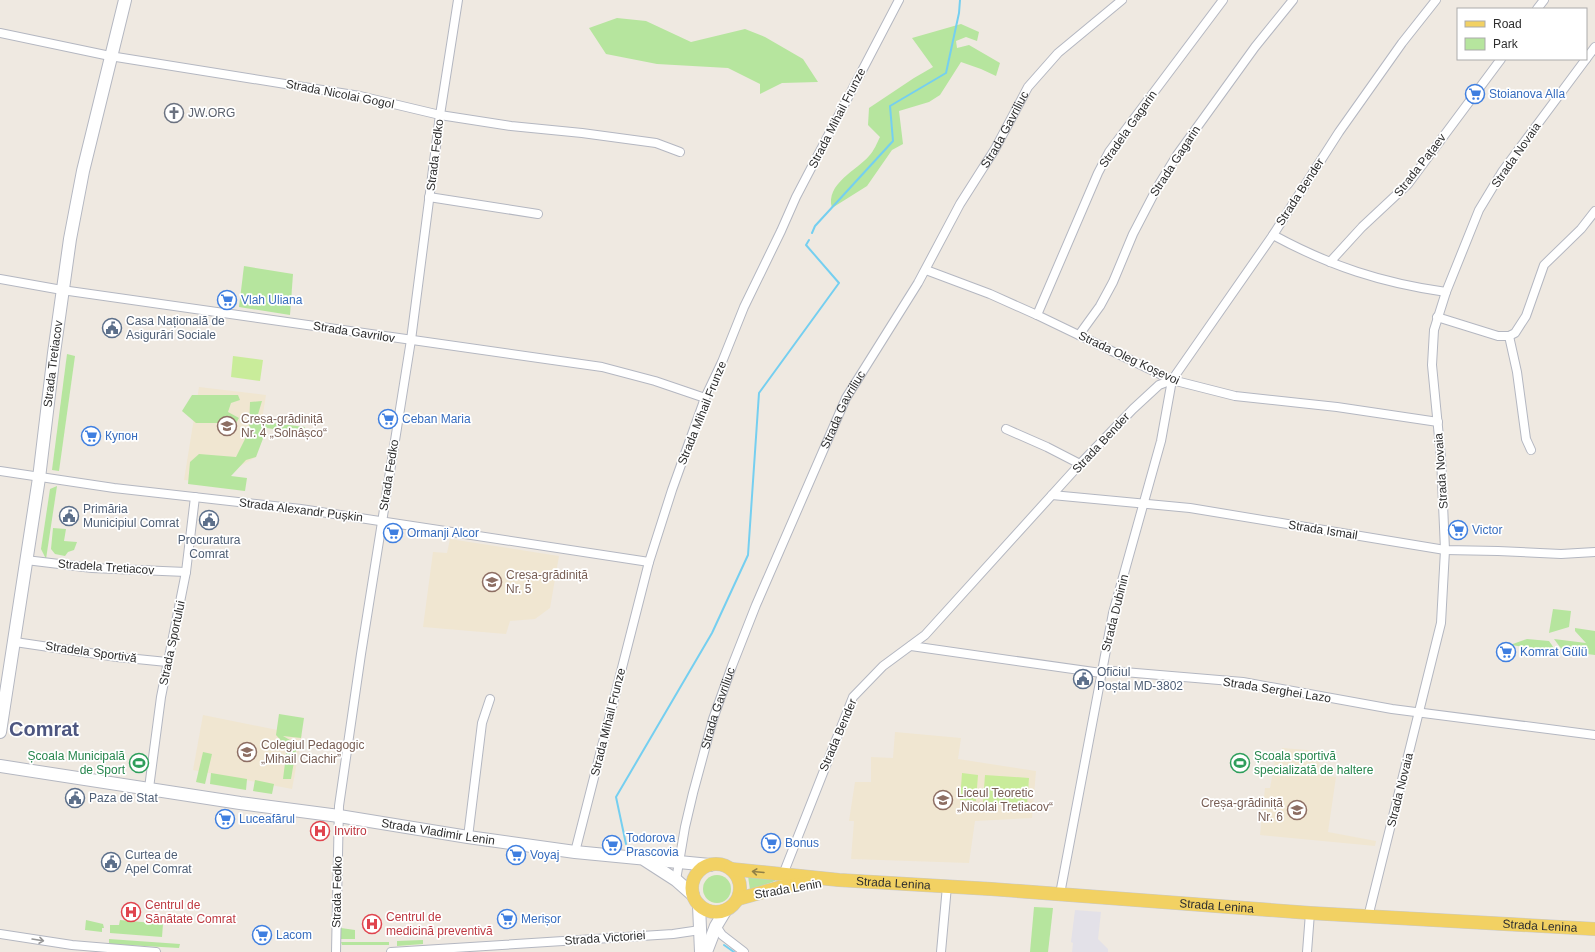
<svg xmlns="http://www.w3.org/2000/svg" width="1595" height="952" font-family="Arial,sans-serif">
	<style>
		.industrial { fill: #e3e1e8 }
		.education { fill: #f0e6d1 }
		.green { fill: #b6e59e }
		.pitch { fill: #c9ec9a }
		.lines { fill: none; stroke-linecap: round; stroke-linejoin: round }
		.stream { stroke: #75cff0; stroke-width: 2 }
		.street-casing { stroke: #b4b7c1; stroke-width: 10 }
		.secondary-casing { stroke: #b4b7c1; stroke-width: 14 }
		.primary-casing { stroke: #c9c9c9; stroke-width: 14 }
		.street { stroke: #fff; stroke-width: 8 }
		.secondary { stroke: #fff; stroke-width: 12 }
		.primary { stroke: #f2d163; stroke-width: 13 }
		.oneway { stroke: #908048 }
		.oneway2 { stroke: #969696 }
		.labels { text-anchor: middle; dominant-baseline: central; stroke-width: 3.5; stroke-linejoin: round; paint-order: stroke }
		.street-label { font-size: 12px; fill: #2e2e2e; stroke: #fff }
		.shop-label { font-size: 12px; fill: #366cbe; stroke: #fff; text-anchor: start }
		.worship-label { font-size: 12px; fill: #5b616d; stroke: #fff; text-anchor: start }
		.service-label { font-size: 12px; fill: #4e5e75; stroke: #fff; text-anchor: start }
		.education-label { font-size: 12px; fill: #785e54; stroke: #fff; text-anchor: start }
		.leisure-label { font-size: 12px; fill: #27864d; stroke: #fff; text-anchor: end }
		.health-label { font-size: 12px; fill: #be3a42; stroke: #fff; text-anchor: start }
		.town-label { font-size: 20px; font-weight: bold; fill: #4d5680; stroke: #fff }
	</style>
	<rect width="100%" height="100%" fill="#efe9e1"/>
	<!-- industrial -->
	<polygon class="industrial" points="1075,910 1101,912 1098,939 1108,949 1108,952 1072,952 1073,943 1071,942"/>
	<!-- education -->
	<g class="education">
		<polygon points="199,387 266,395 256,457 228,473 226,484 184,480"/>
		<polygon points="450,539 559,556 550,608 535,619 510,621 506,634 423,627 433,552 447,553"/>
		<polygon points="203,715 302,735 292,789 193,770"/>
		<polygon points="895,732 961,738 958,759 1036,771 1032,818 975,821 969,863 851,859 854,821 849,821 855,782 871,782 871,757 893,758"/>
		<polygon points="1282,748 1320,751 1319,775 1336,777 1328,832 1376,841 1375,846 1260,835 1265,788 1270,788 1276,756 1282,757"/>
	</g>
	<!-- green -->
	<g class="green">
		<polygon points="617,18 646,21 691,42 745,29 765,37 803,59 818,82 782,83 760,94 760,84 728,68 657,64 606,54 589,28"/>
		<path d="M961 24 979 32 977 41 966 37 956 41 957 48 969 45 1000 63 996 76 981 69 961 62 940 95 929 102 899 111 903 144 892 150 867 186 832 208C825 184 857 170 869 156 874 151 877 143 880 137L868 125 869 108 914 78 933 67 912 38Z"/>
		<polygon points="244,266 293,274 290,315 239,307"/>
		<polygon points="67,354 75,356 59,471 52,470"/>
		<polygon points="192,395 238,395 240,400 231,403 228,412 239,418 236,423 196,423 182,411"/>
		<polygon points="262,401 256,421 305,427 301,434 267,428 256,457 246,460 231,476 247,478 245,491 188,484 190,462 199,454 236,457 249,431 250,402"/>
		<polygon points="57,486 46,559 41,549 50,489"/>
		<polygon points="53,528 66,529 64,541 77,542 74,550 68,552 65,556 55,554 51,549"/>
		<polygon points="1553,609 1571,611 1569,627 1549,633"/>
		<polygon points="1575,628 1595,631 1595,655 1563,651 1554,639 1586,643 1575,631"/>
		<polygon points="1527,639 1549,641 1556,651 1510,645"/>
		<polygon points="279,714 304,718 301,738 283,736 297,744 291,779 283,779 287,747 276,735"/>
		<polygon points="203,752 212,754 205,784 196,782"/>
		<polygon points="211,773 247,779 246,790 210,784"/>
		<polygon points="255,780 274,784 272,794 253,791"/>
		<circle cx="717" cy="889" r="14"/>
		<polygon points="748,876 775,878 775,881 750,890"/>
		<polygon points="1034,907 1053,908 1048,952 1030,952"/>
		<polygon points="86,920 103,924 104,928 102,928 102,932 85,930"/>
		<polygon points="120,920 163,924 162,937 110,933 110,925 119,925"/>
		<polygon points="341,928 355,930 355,939 341,939"/>
		<polygon points="109,939 180,944 179,948 109,944"/>
		<polygon points="423,940 423,944 397,946 397,941"/>
		<polygon points="341,942 389,942 389,945 342,945"/>
	</g>
	<!-- pitch -->
	<g class="pitch">
		<polygon points="233,356 263,360 260,381 231,377"/>
		<polygon points="962,773 978,775 976,801 960,800"/>
		<polygon points="985,775 1029,778 1027,805 983,802"/>
	</g>
	<g class="lines">
		<!-- stream -->
		<g class="stream">
			<polyline points="812,233 815,226 893,141 890,106 946,73 959,13 960,0"/>
			<polyline points="626,844 616,797 712,633 748,555 759,393 839,283 806,245 809,240"/>
			<polyline points="724,945 734,952"/>
		</g>
		<!-- street casing -->
		<g class="street-casing">
			<g id="street">
				<polyline points="1537,9 1544,0"/>
				<polyline points="0,33 110,56 360,96 440,115 511,126 582,133 656,143 680,152"/>
				<polyline points="1586,59 1595,47"/>
				<polyline points="429,197 538,214"/>
				<path d="M1273 235C1330 266 1382 283 1446 292"/>
				<polyline points="1330,262 1362,227 1408,184 1501,59"/>
				<polyline points="926,270 990,294 1037,315 1172,380 1235,396 1337,407 1438,422"/>
				<polyline points="0,279 62,290 602,367 655,381 705,398"/>
				<polyline points="1037,315 1098,173 1109,152 1223,0"/>
				<polyline points="1437,317 1498,336 1509,336 1515,333 1526,316 1544,265 1581,229 1595,211"/>
				<polyline points="1079,335 1100,306 1113,282 1133,234 1158,186 1177,155 1255,47 1293,0"/>
				<polyline points="1509,336 1517,372 1526,439 1531,450"/>
				<polyline points="1006,429 1047,447 1080,464"/>
				<polyline points="0,471 114,488 301,509 649,562"/>
				<polyline points="1052,495 1190,508 1445,550 1498,551 1561,554 1595,552"/>
				<polyline points="26,560 92,568 186,572"/>
				<polyline points="15,642 117,657 167,662"/>
				<polyline points="911,646 1101,673 1112,671 1243,682 1392,709 1595,735"/>
				<polyline points="149,788 161,697 186,572 195,497"/>
				<polyline points="468,837 482,723 490,699"/>
				<polyline points="575,852 649,562 672,490 705,398 722,362 744,307 781,231 796,197 899,0"/>
				<polyline points="782,877 853,697 883,666 925,635 1080,464 1133,409 1159,385 1172,380 1273,235 1339,132 1402,43 1436,0"/>
				<path id="s1" d="M676 880 685 827 693 793 713 719 732 666 756 605 846 398 918 283 960 204 995 149 1028 87 1058 53 1122 0"/>
				<polyline points="1060,894 1113,613 1161,441 1172,380"/>
				<polyline points="1368,917 1441,623 1445,550 1441,458 1432,365 1434,330 1446,292 1479,210 1502,172 1586,59"/>
				<polyline points="716,926 722,935 744,952"/>
				<polyline points="0,934 72,945 156,952"/>
				<polyline points="336,952 339,806 361,654 411,340 440,115 458,0"/>
				<polyline points="391,952 673,934 700,930"/>
				<polyline points="941,952 947,886"/>
				<polyline points="1307,952 1310,913"/>
			</g>
		</g>
		<!-- secondary casing -->
		<g class="secondary-casing">
			<g id="secondary">
				<path id="s2" d="M0 732 39 478 54 353 70 239 83 171 125 0"/>
				<path id="s3" d="M0 766 240 803 339 816 468 837 575 852 710 865"/>
				<polyline points="645,860 676,880 693,895"/>
				<polyline points="699,905 701,952"/>
				<polyline points="706,952 716,926 725,911"/>
			</g>
		</g>
		<!-- primary casing -->
		<g class="primary-casing">
			<g id="primary">
				<circle cx="716" cy="888" r="24"/>
				<path id="s4" d="M731 869 839 880 991 889 1310 913 1595 929"/>
				<polyline points="738,899 781,887 813,883"/>
			</g>
		</g>
		<!-- street -->
		<use href="#street" class="street"/>
		<!-- secondary -->
		<use href="#secondary" class="secondary"/>
		<!-- primary -->
		<use href="#primary" class="primary"/>
	</g>
	<!-- one-way arrows -->
	<defs><path id="oneway-shaft" d="M-6 0H5M1.5-3L5.5 0L1.5 3" fill="none" stroke-width="1.6" stroke-linecap="round" stroke-linejoin="round"/></defs>
	<use class="oneway" href="#oneway-shaft" transform="translate(758 872) rotate(-175)"/>
	<use class="oneway2" href="#oneway-shaft" transform="translate(38 940) rotate(9)"/>
	<!-- icons -->
	<defs>
		<g id="supermarket-ring" transform="scale(1)"><circle r="9.5" fill="#fff" stroke="#3f7fe0" stroke-width="1.5"/><path d="M-6-5.5h2.5l.6 2H6L4.5 2H-2.5L-4.4-4H-6ZM-1.5 3.2a1.3 1.3 0 1 0 .1 0ZM3 3.2a1.3 1.3 0 1 0 .1 0Z" fill="#3f7fe0"/></g>
		<g id="church-ring" transform="scale(1)"><circle r="9.5" fill="#fff" stroke="#6b7280" stroke-width="1.5"/><path d="M-1.2-6h2.4v3.5h3.3v2.4h-3.3V6h-2.4V-.1h-3.3v-2.4h3.3Z" fill="#6b7280"/></g>
		<g id="civic-ring" transform="scale(1)"><circle r="9.5" fill="#fff" stroke="#5c6f8a" stroke-width="1.5"/><path d="M-.6-6.5H3V-4.5H.6V-3L4-1V1h2V6H-6V1h2V-1L-.6-3ZM-1.2 2.5V6h2.4V2.5Z" fill="#5c6f8a"/></g>
		<g id="school-ring" transform="scale(1)"><circle r="9.5" fill="#fff" stroke="#8d6e63" stroke-width="1.5"/><path d="M0-5L7-2L0 1L-7-2ZM-4 1L0 2.5L4 1V4Q0 6-4 4Z" fill="#8d6e63"/></g>
		<g id="university-ring" transform="scale(1)"><circle r="9.5" fill="#fff" stroke="#8d6e63" stroke-width="1.5"/><path d="M0-5L7-2L0 1L-7-2ZM-4 1L0 2.5L4 1V4Q0 6-4 4Z" fill="#8d6e63"/></g>
		<g id="stadium-ring" transform="scale(1)"><circle r="9.5" fill="#fff" stroke="#2e9e5b" stroke-width="1.5"/><path d="M0-5a6.5 5 0 1 0 0 10a6.5 5 0 1 0 0-10ZM-3.5-1.8h7v3.6h-7Z" fill="#2e9e5b"/></g>
		<g id="hospital-ring" transform="scale(1)"><circle r="9.5" fill="#fff" stroke="#e0444e" stroke-width="1.5"/><path d="M-5-5h3v3.5h4V-5h3V5h-3V1.5h-4V5h-3Z" fill="#e0444e"/></g>
	</defs>
	<g fill-rule="evenodd">
		<use href="#supermarket-ring" x="1475" y="94"/>
		<use href="#church-ring" x="174" y="113"/>
		<use href="#supermarket-ring" x="227" y="300"/>
		<use href="#civic-ring" x="112" y="328"/>
		<use href="#supermarket-ring" x="388" y="419"/>
		<use href="#school-ring" x="227" y="426"/>
		<use href="#supermarket-ring" x="91" y="436"/>
		<use href="#civic-ring" x="69" y="516"/>
		<use href="#civic-ring" x="209" y="520"/>
		<use href="#supermarket-ring" x="1458" y="530"/>
		<use href="#supermarket-ring" x="393" y="533"/>
		<use href="#school-ring" x="492" y="582"/>
		<use href="#supermarket-ring" x="1506" y="652"/>
		<use href="#civic-ring" x="1083" y="679"/>
		<use href="#university-ring" x="247" y="752"/>
		<use href="#stadium-ring" x="139" y="763"/>
		<use href="#stadium-ring" x="1240" y="763"/>
		<use href="#civic-ring" x="75" y="798"/>
		<use href="#school-ring" x="943" y="800"/>
		<use href="#school-ring" x="1297" y="810"/>
		<use href="#supermarket-ring" x="225" y="819"/>
		<use href="#hospital-ring" x="320" y="831"/>
		<use href="#supermarket-ring" x="771" y="843"/>
		<use href="#supermarket-ring" x="612" y="845"/>
		<use href="#supermarket-ring" x="516" y="855"/>
		<use href="#civic-ring" x="111" y="862"/>
		<use href="#hospital-ring" x="131" y="912"/>
		<use href="#supermarket-ring" x="507" y="919"/>
		<use href="#hospital-ring" x="372" y="924"/>
		<use href="#supermarket-ring" x="262" y="935"/>
	</g>
	<g class="labels">
		<!-- street labels -->
		<g class="street-label">
			<text transform="translate(340 94) rotate(11)">Strada Nicolai Gogol</text>
			<text transform="translate(837 118) rotate(-63)">Strada Mihail Frunze</text>
			<text transform="translate(1128 129) rotate(-55)">Stradela Gagarin</text>
			<text stroke="none"><textPath href="#s1" startOffset="825">Strada Gavriliuc</textPath></text>
			<text transform="translate(435 155) rotate(-83)">Strada Fedko</text>
			<text transform="translate(1516 155) rotate(-55)">Strada Novaia</text>
			<text transform="translate(1175 161) rotate(-57)">Strada Gagarin</text>
			<text transform="translate(1420 165) rotate(-52)">Strada Pațaev</text>
			<text transform="translate(1300 192) rotate(-57)">Strada Bender</text>
			<text transform="translate(354 332) rotate(9)">Strada Gavrilov</text>
			<text transform="translate(1129 358) rotate(25)">Strada Oleg Koşevoi</text>
			<text stroke="none"><textPath href="#s2" startOffset="372">Strada Tretiacov</textPath></text>
			<text stroke="none"><textPath href="#s1" startOffset="501">Strada Gavriliuc</textPath></text>
			<text transform="translate(702 413) rotate(-68)">Strada Mihail Frunze</text>
			<text transform="translate(1101 443) rotate(-47)">Strada Bender</text>
			<text transform="translate(1441 471) rotate(-94)">Strada Novaia</text>
			<text transform="translate(389 475) rotate(-81)">Strada Fedko</text>
			<text transform="translate(301 510) rotate(7)">Strada Alexandr Pușkin</text>
			<text transform="translate(1323 530) rotate(9)">Strada Ismail</text>
			<text transform="translate(106 567) rotate(4)">Stradela Tretiacov</text>
			<text transform="translate(1115 613) rotate(-76)">Strada Dubinin</text>
			<text transform="translate(172 643) rotate(-78)">Strada Sportului</text>
			<text transform="translate(91 652) rotate(8)">Stradela Sportivă</text>
			<text transform="translate(1277 690) rotate(9)">Strada Serghei Lazo</text>
			<text stroke="none"><textPath href="#s1" startOffset="177">Strada Gavriliuc</textPath></text>
			<text transform="translate(608 722) rotate(-76)">Strada Mihail Frunze</text>
			<text transform="translate(838 735) rotate(-67)">Strada Bender</text>
			<text transform="translate(1400 790) rotate(-76)">Strada Novaia</text>
			<text stroke="none"><textPath href="#s3" startOffset="443">Strada Vladimir Lenin</textPath></text>
			<text stroke="none"><textPath href="#s4" startOffset="163">Strada Lenina</textPath></text>
			<text transform="translate(788 889) rotate(-10)">Strada Lenin</text>
			<text transform="translate(337 892) rotate(-89)">Strada Fedko</text>
			<text stroke="none"><textPath href="#s4" startOffset="487">Strada Lenina</textPath></text>
			<text stroke="none"><textPath href="#s4" startOffset="811">Strada Lenina</textPath></text>
			<text transform="translate(605 938) rotate(-4)">Strada Victoriei</text>
		</g>
		<!-- shop labels -->
		<g class="shop-label">
			<text x="1489" y="94">Stoianova Alla</text>
			<text x="241" y="300">Vlah Uliana</text>
			<text x="402" y="419">Ceban Maria</text>
			<text x="105" y="436">Купон</text>
			<text x="1472" y="530">Victor</text>
			<text x="407" y="533">Ormanji Alcor</text>
			<text x="1520" y="652">Komrat Gülü</text>
			<text x="239" y="819">Luceafărul</text>
			<text x="626" y="838">Todorova<tspan x="626" dy="14">Prascovia</tspan></text>
			<text x="785" y="843">Bonus</text>
			<text x="530" y="855">Voyaj</text>
			<text x="521" y="919">Merișor</text>
			<text x="276" y="935">Lacom</text>
		</g>
		<!-- worship labels -->
		<g class="worship-label">
			<text x="188" y="113">JW.ORG</text>
		</g>
		<!-- service labels -->
		<g class="service-label">
			<text x="126" y="321">Casa Națională de<tspan x="126" dy="14">Asigurări Sociale</tspan></text>
			<text x="83" y="509">Primăria<tspan x="83" dy="14">Municipiul Comrat</tspan></text>
			<text x="209" y="540" text-anchor="middle">Procuratura<tspan x="209" dy="14">Comrat</tspan></text>
			<text x="1097" y="672">Oficiul<tspan x="1097" dy="14">Poștal MD-3802</tspan></text>
			<text x="89" y="798">Paza de Stat</text>
			<text x="125" y="855">Curtea de<tspan x="125" dy="14">Apel Comrat</tspan></text>
		</g>
		<!-- education labels -->
		<g class="education-label">
			<text x="241" y="419">Creșa-grădiniță<tspan x="241" dy="14">Nr. 4 „Solnâșco“</tspan></text>
			<text x="506" y="575">Creșa-grădiniță<tspan x="506" dy="14">Nr. 5</tspan></text>
			<text x="261" y="745">Colegiul Pedagogic<tspan x="261" dy="14">„Mihail Ciachir”</tspan></text>
			<text x="957" y="793">Liceul Teoretic<tspan x="957" dy="14">„Nicolai Tretiacov“</tspan></text>
			<text x="1283" y="803" text-anchor="end">Creșa-grădiniță<tspan x="1283" dy="14">Nr. 6</tspan></text>
		</g>
		<!-- leisure labels -->
		<g class="leisure-label">
			<text x="125" y="756">Școala Municipală<tspan x="125" dy="14">de Sport</tspan></text>
			<text x="1254" y="756" text-anchor="start">Școala sportivă<tspan x="1254" dy="14">specializată de haltere</tspan></text>
		</g>
		<!-- health labels -->
		<g class="health-label">
			<text x="334" y="831">Invitro</text>
			<text x="145" y="905">Centrul de<tspan x="145" dy="14">Sănătate Comrat</tspan></text>
			<text x="386" y="917">Centrul de<tspan x="386" dy="14">medicină preventivă</tspan></text>
		</g>
		<!-- town labels -->
		<g class="town-label">
			<text x="44" y="729">Comrat</text>
		</g>
	</g>
	<!-- legend -->
	<rect x="1457" y="8" width="130" height="52" fill="#ffffff" stroke="#ababab"/>
	<rect x="1465" y="21" width="20" height="6" fill="#f2d163" stroke="#ababab"/>
	<text x="1493" y="28" font-size="12" fill="#2e2e2e">Road</text>
	<rect x="1465" y="38" width="20" height="12" fill="#b6e59e" stroke="#ababab"/>
	<text x="1493" y="48" font-size="12" fill="#2e2e2e">Park</text>
</svg>
